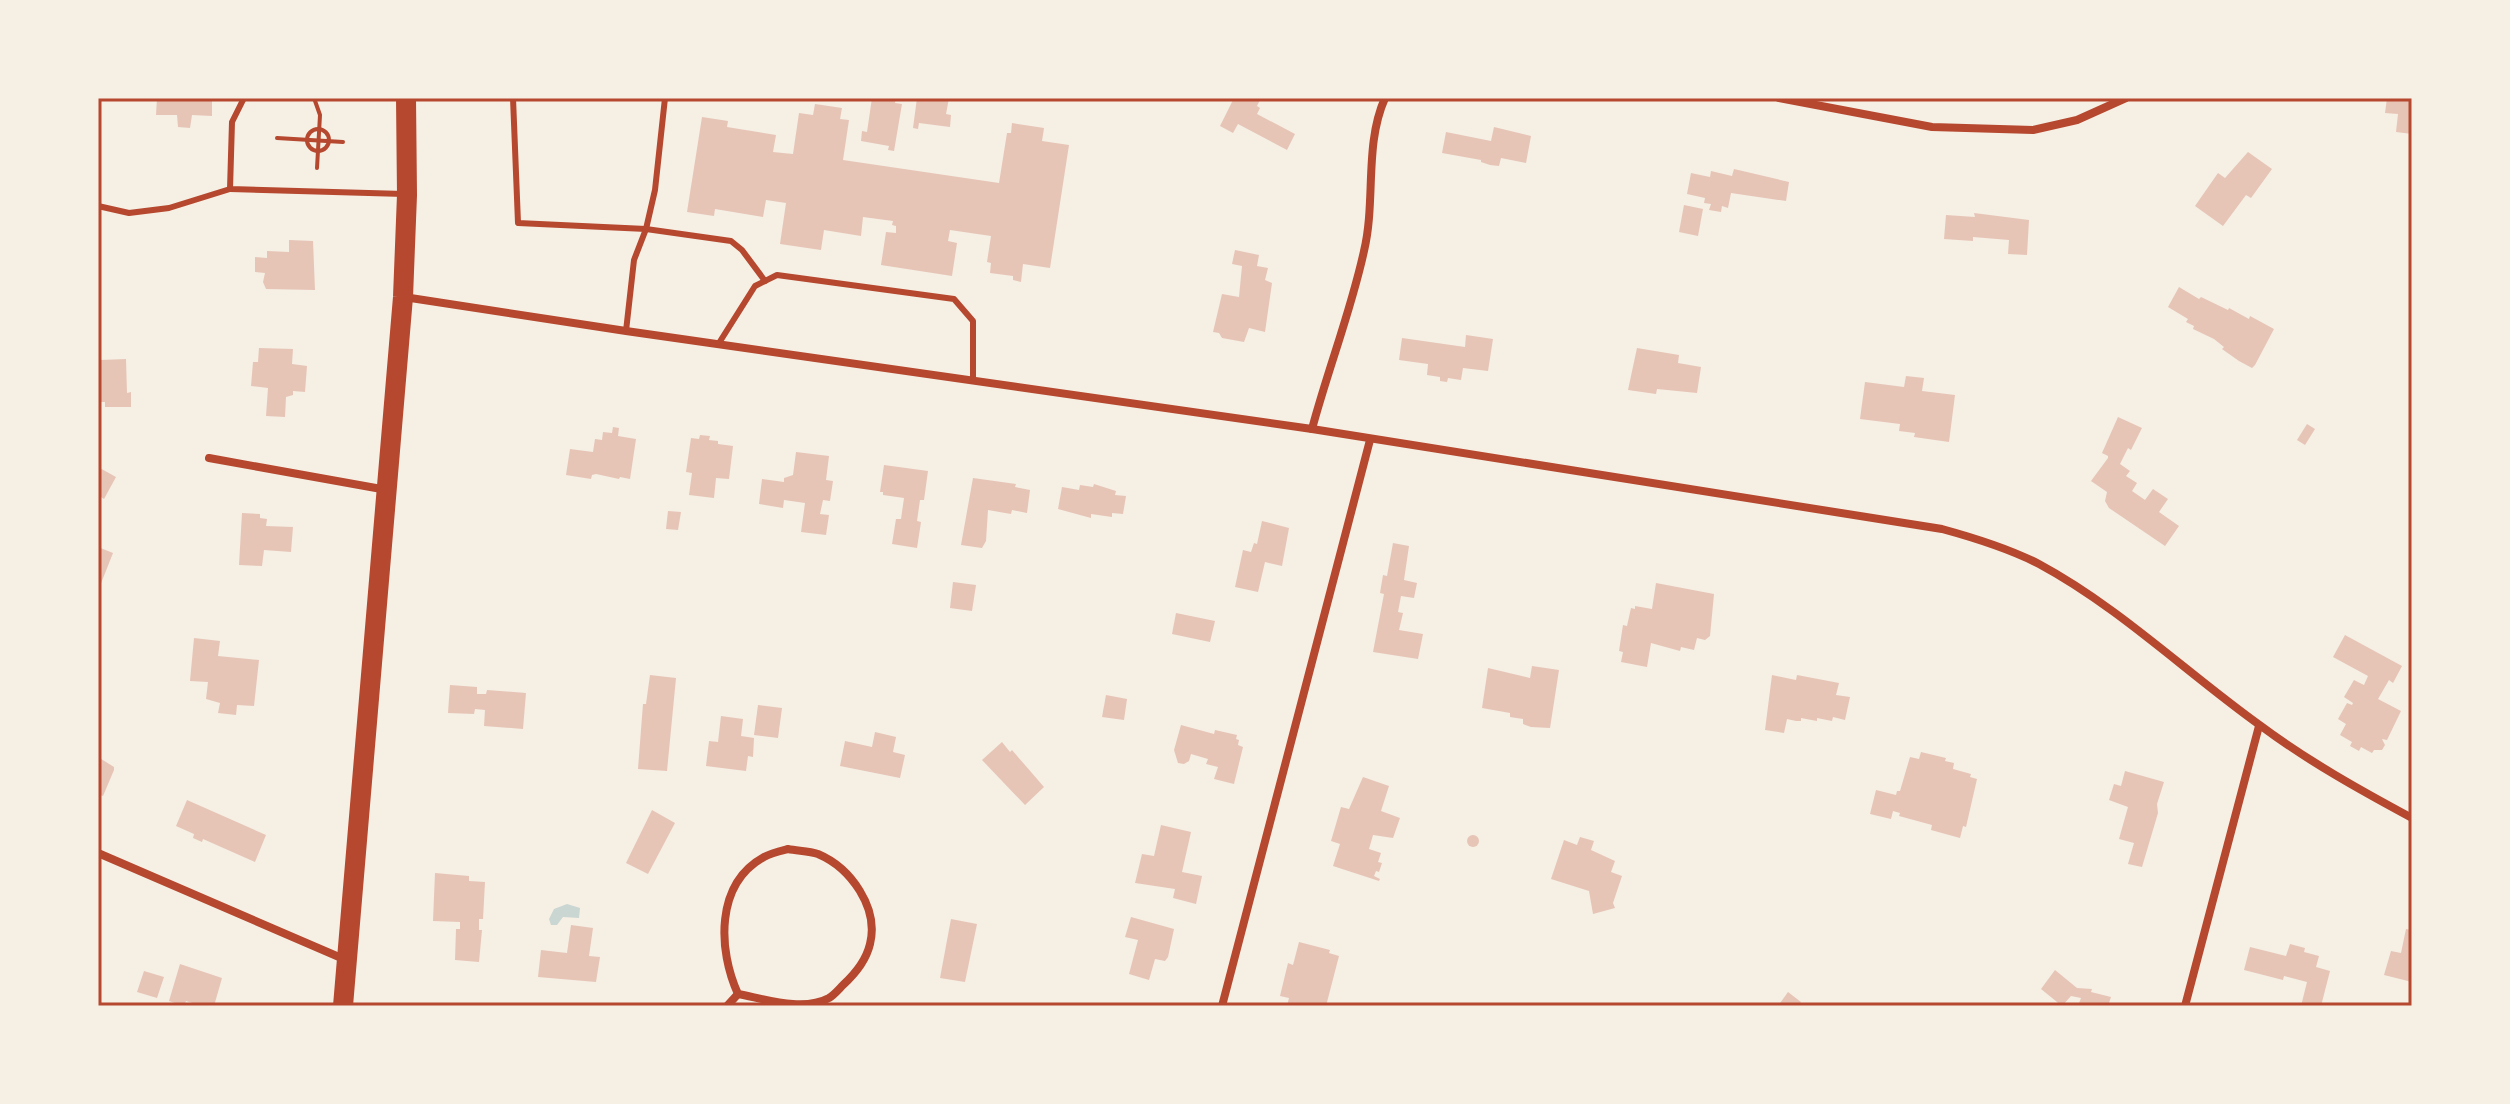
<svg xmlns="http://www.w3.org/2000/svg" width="2510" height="1104" font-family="Commissioner,sans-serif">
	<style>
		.water { fill: #c9d6d2 }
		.building { fill: #e6c5b7 }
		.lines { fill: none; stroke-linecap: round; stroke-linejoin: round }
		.path { stroke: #b5482f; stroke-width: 4 }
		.service { stroke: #b5482f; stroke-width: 6 }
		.minor { stroke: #b5482f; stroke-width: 8 }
		.primary { stroke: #b5482f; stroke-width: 20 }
		.neatline { fill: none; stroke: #b5482f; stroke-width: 3 }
	</style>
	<rect width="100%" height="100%" fill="#f6efe4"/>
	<!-- water -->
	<polygon class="water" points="567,904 580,908 579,918 563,917 557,925 551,925 549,919 554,909"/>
	<!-- building -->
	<g class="building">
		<polygon points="157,98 212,98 212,116 192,115 190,128 178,127 177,115 156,115"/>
		<polygon points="872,98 896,98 895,103 902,104 894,151 888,150 889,146 861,141 862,131 867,132"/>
		<polygon points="917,98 949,98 946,114 951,115 950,127 919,123 918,129 913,128"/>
		<polygon points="1234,98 1261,98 1257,106 1260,108 1257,114 1295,134 1287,150 1238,124 1233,133 1220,126"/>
		<polygon points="2387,98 2412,98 2412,134 2396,132 2398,114 2385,113"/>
		<polygon points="815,104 842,108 840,119 849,120 843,160 999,183 1007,133 1011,133 1012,123 1044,128 1042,141 1069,145 1050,268 1023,264 1021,282 1013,280 1013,276 990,273 991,263 987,262 991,236 950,230 948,241 957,243 952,276 881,265 886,232 896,233 896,226 892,225 893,221 863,217 861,236 824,230 821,250 780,244 786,203 766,200 763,217 715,209 714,216 687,212 702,117 728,121 727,127 776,135 773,152 793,154 799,113 813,115"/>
		<polygon points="1494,127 1531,136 1526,163 1501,158 1499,166 1490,165 1481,162 1481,160 1442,153 1446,132 1491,141"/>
		<polygon points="2248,152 2272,169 2251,198 2246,195 2223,226 2195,206 2218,173 2225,178"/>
		<polygon points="1734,169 1789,182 1786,201 1731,193 1728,208 1722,206 1721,212 1709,210 1711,204 1704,203 1705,198 1687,194 1691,173 1710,177 1711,171 1732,176"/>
		<polygon points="1684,205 1703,209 1698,236 1679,232"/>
		<polygon points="1974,213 2029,220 2027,255 2008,254 2009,240 1973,237 1973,241 1944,239 1946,215 1975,217"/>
		<polygon points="289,240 313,241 315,290 266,289 263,282 265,273 255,272 255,257 267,258 267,251 289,252"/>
		<polygon points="1235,250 1259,255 1257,266 1268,268 1265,280 1272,283 1265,332 1249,328 1244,342 1222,338 1219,333 1213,332 1222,294 1239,297 1242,266 1232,264"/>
		<polygon points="2179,287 2199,299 2201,297 2228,310 2229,308 2249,319 2250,316 2274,329 2255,365 2252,368 2239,361 2222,349 2224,347 2214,339 2193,329 2194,326 2186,322 2188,319 2168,307"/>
		<polygon points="1466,335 1493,339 1488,371 1463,368 1461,380 1448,378 1447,382 1440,381 1440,377 1427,375 1428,364 1399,360 1402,338 1465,347"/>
		<polygon points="259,348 293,349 292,364 307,366 305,392 293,391 293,395 286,397 285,417 266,416 268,388 251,386 253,362 258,362"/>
		<polygon points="1637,348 1679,355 1678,363 1701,367 1697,393 1657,389 1656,394 1628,390"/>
		<polygon points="126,359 127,393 131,392 131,407 105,407 105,402 98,402 100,360"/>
		<polygon points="1906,376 1924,378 1922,391 1955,395 1949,442 1914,437 1915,433 1899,431 1900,424 1860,419 1865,382 1904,387"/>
		<polygon points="2118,417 2142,428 2131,450 2128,448 2120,464 2130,471 2126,476 2137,483 2132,491 2145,500 2153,489 2168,499 2159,512 2179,526 2165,546 2109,508 2105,501 2107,492 2091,481 2108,458 2108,456 2102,453"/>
		<polygon points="2307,424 2315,429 2305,445 2297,440"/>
		<polygon points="613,427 619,428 618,436 636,439 630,479 620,477 619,479 596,474 592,475 591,479 566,475 570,449 593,452 595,439 602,440 603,432 612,433"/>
		<polygon points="700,435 710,436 709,440 718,441 718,444 733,446 729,479 716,478 714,498 689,495 692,473 686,472 691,438 699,439"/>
		<polygon points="796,452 829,456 826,480 833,481 830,501 823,500 820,514 829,515 826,535 801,532 805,503 784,500 783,508 759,504 762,479 784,482 784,478 793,475"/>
		<polygon points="884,465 928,471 924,500 920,500 917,521 921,522 917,548 892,544 896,519 901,519 904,498 883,495 883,492 880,492"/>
		<polygon points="98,467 116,477 104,499 98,495"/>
		<polygon points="973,478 1016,484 1015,487 1030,490 1027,513 1012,510 1011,514 988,510 986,541 982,548 961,545"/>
		<polygon points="1094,484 1116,491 1115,495 1126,496 1123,514 1112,513 1112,517 1091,514 1091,518 1058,509 1062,487 1079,490 1080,485 1093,487"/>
		<polygon points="668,511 681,512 678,530 666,529"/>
		<polygon points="242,513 260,514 260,518 267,519 266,526 293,527 291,552 264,550 262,566 239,565"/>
		<polygon points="1262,521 1289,528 1282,566 1265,562 1258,592 1235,587 1243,550 1251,552 1254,543 1257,544"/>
		<polygon points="1393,543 1409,546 1404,580 1417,583 1414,598 1401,596 1398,612 1403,613 1399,630 1423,634 1418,659 1373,652 1384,594 1380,593 1383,575 1387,576"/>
		<polygon points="98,547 113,553 98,591"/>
		<polygon points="953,582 976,585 972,611 950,608"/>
		<polygon points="1656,583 1714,594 1710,636 1705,640 1697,638 1694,650 1681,647 1680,651 1651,643 1647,667 1621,662 1623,652 1619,651 1623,625 1627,626 1631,608 1635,609 1635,606 1652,609"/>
		<polygon points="1176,613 1215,621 1210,642 1172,634"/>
		<polygon points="2345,635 2402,666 2393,683 2389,680 2378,699 2401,711 2387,740 2382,739 2385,745 2382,750 2374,750 2372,753 2361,747 2359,751 2350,746 2352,742 2340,735 2346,724 2338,719 2347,703 2352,705 2353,703 2344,697 2354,680 2364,685 2368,676 2333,657"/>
		<polygon points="194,638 220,641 218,656 259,660 254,706 237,705 236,715 218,713 220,703 206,699 208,682 190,681"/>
		<polygon points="1532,666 1559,670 1550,728 1531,727 1523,724 1523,719 1510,717 1510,713 1482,708 1488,668 1530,678"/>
		<polygon points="650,675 676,678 667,771 638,769 643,704 646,704"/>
		<polygon points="1772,675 1796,680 1797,675 1839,683 1836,695 1850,697 1845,720 1833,717 1832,721 1817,718 1817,721 1801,718 1801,721 1796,721 1787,719 1784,733 1765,730"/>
		<polygon points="450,685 477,687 477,694 486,694 487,690 526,693 523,729 484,726 485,710 475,709 474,714 448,713"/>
		<polygon points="1106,695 1127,699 1124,720 1102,717"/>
		<polygon points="758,705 782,708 778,738 754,735"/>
		<polygon points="721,716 743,719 741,736 754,738 753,757 748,756 746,771 706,766 709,741 718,742"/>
		<polygon points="1181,725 1214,734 1215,730 1237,735 1236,739 1239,740 1238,745 1243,747 1234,784 1214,779 1218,767 1206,764 1208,759 1191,754 1189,761 1184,764 1178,763 1174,750"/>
		<polygon points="875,732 896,737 893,752 905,755 900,778 840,766 845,741 872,747"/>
		<polygon points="1002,742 1010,752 1012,750 1044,787 1025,805 982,760"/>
		<polygon points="1921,752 1946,758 1945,761 1954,763 1953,769 1971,774 1970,777 1977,779 1966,827 1963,826 1960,838 1931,830 1932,825 1899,816 1900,813 1893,811 1891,819 1870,814 1876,790 1896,795 1897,791 1900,791 1910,757 1919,759"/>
		<polygon points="98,757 114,767 114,770 103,796 98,794"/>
		<polygon points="2125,771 2164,782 2157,804 2158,813 2142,867 2128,864 2134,843 2119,839 2128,807 2109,800 2114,784 2121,786"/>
		<polygon points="1363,777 1389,786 1381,811 1400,818 1393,838 1373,835 1369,849 1381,853 1378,862 1382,863 1379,872 1376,871 1374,876 1380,879 1379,881 1333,866 1340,844 1331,841 1341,807 1349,809"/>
		<polygon points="187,800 266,835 255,862 203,839 202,842 193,838 194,834 176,826"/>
		<polygon points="652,810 675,823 648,874 626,863"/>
		<polygon points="1161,825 1191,832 1182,872 1202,876 1196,904 1173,898 1175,889 1135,883 1142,854 1154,856"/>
		<circle cx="1473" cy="841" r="6"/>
		<polygon points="1580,837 1594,841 1591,850 1615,861 1611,872 1622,876 1613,903 1615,908 1593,914 1589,891 1551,879 1564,840 1577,845"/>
		<polygon points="435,873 469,876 469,881 485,882 483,919 479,919 479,930 482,930 479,962 455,960 456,929 460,929 460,922 433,921"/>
		<polygon points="1131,917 1174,929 1168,957 1165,961 1155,959 1149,980 1129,974 1138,940 1125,937"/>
		<polygon points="951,919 977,924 965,982 940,978"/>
		<polygon points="571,925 593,928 589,956 600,957 596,982 538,977 541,950 567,953"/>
		<polygon points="2406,929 2412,930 2412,982 2384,975 2391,951 2401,953"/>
		<polygon points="1299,942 1330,950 1329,953 1339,956 1326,1006 1305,1003 1304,1006 1287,1006 1289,998 1280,996 1288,963 1293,965"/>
		<polygon points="2290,944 2305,948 2304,952 2319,956 2316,967 2330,971 2321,1006 2301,1006 2307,982 2284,976 2283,980 2244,970 2250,947 2286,956"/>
		<polygon points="180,964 222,978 214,1006 202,1006 186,1001 184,1006 169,1001"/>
		<polygon points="2055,970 2077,988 2092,989 2091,992 2111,997 2108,1006 2078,1006 2081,998 2071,996 2062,1006 2041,989"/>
		<polygon points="144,971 164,977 157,998 137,992"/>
		<polygon points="1788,992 1801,1002 1798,1006 1778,1006"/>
	</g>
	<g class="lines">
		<!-- path -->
		<g class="path">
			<polyline points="314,98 320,115 317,168"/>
			<circle cx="318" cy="140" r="11"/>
			<polyline points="277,138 343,142"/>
		</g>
		<!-- service -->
		<g class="service">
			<polyline points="244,98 232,122 230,189 404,194"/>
			<polyline points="513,98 518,223 646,229 731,241 742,250 765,281"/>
			<polyline points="98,206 129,213 169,208 230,189"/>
			<polyline points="626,331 634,260 646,229 655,190 665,98"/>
			<polyline points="719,343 755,286 777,275 954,299 973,321 973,379"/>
		</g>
		<!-- minor -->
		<g class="minor">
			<polyline points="1779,98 1932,127 2033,130 2077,120 2126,98"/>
			<path d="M404 297 626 331 1312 429 1942 529C1975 538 2008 548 2039 564 2119 607 2188 674 2261 726 2308 761 2360 790 2412 818"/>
			<path d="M1312 429C1328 369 1351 311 1364 251 1376 201 1364 145 1385 98"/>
			<polyline points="209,458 387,490"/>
			<path d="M788 849C798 851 809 851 818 854 851 868 879 908 870 944 866 961 855 974 843 985 839 989 834 995 829 998 803 1012 765 999 738 994 718 950 715 884 764 857 771 853 780 851 788 849Z"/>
			<polyline points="98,853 346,960"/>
			<polyline points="727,1006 738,994"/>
			<polyline points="1222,1006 1370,440"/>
			<polyline points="2185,1006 2259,726"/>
		</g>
		<!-- primary -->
		<polyline class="primary" points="343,1006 403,297 407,195 406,98"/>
	</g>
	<!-- border -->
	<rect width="2510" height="1104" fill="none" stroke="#f6efe4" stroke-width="200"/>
	<rect x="100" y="100" width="2310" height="904" class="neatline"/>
</svg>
